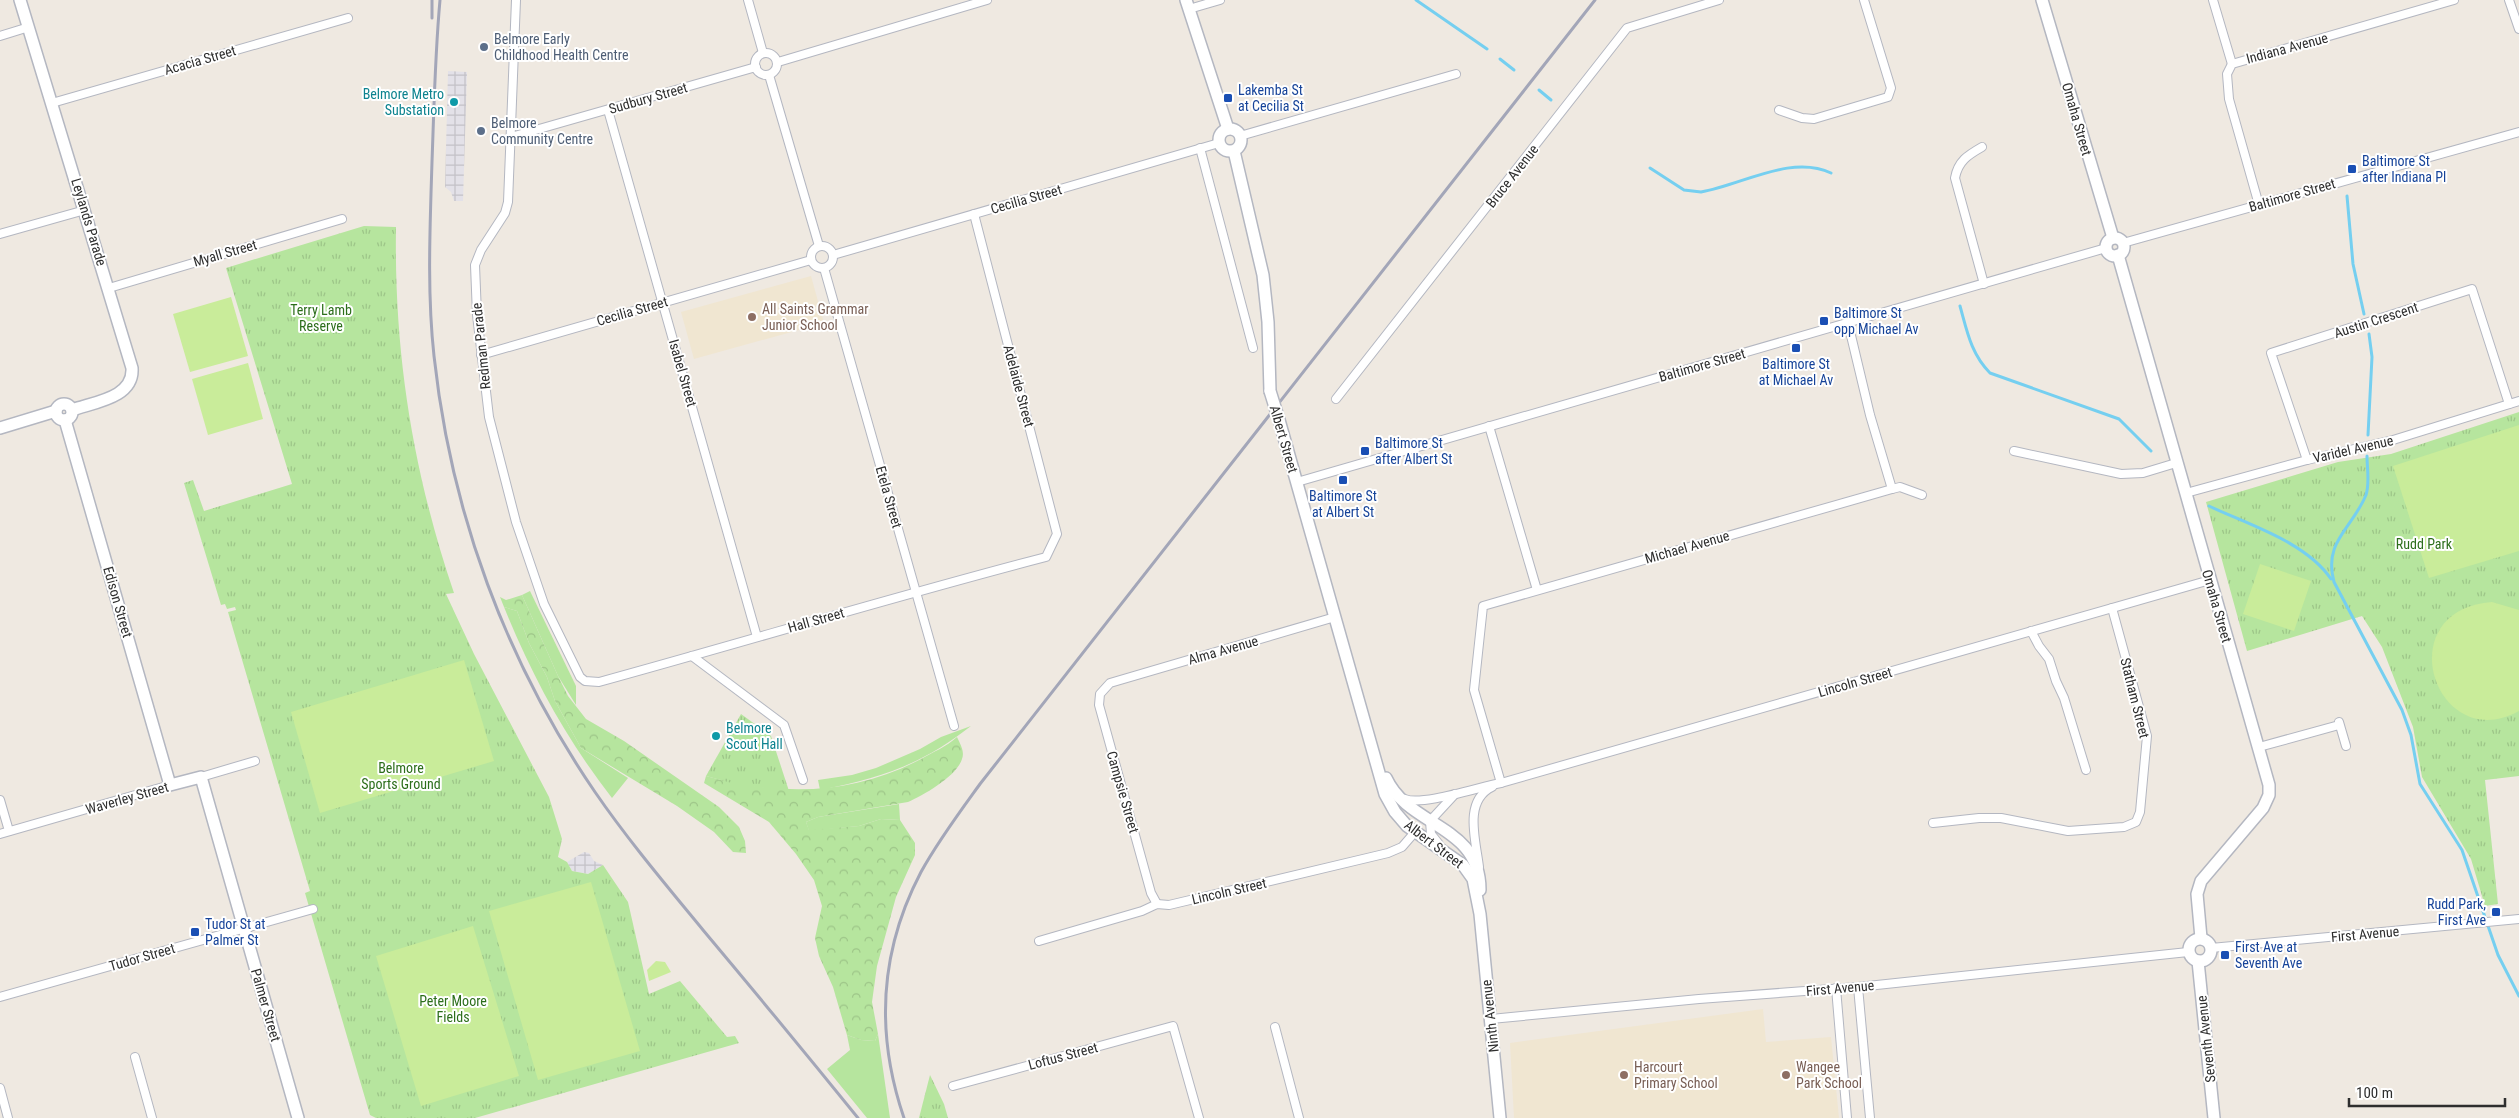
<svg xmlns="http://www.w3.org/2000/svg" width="2519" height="1118" font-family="'Roboto Condensed',sans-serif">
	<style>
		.industrial { fill: url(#industrial-grid) }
		.education { fill: #f0e6d1 }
		.grass { fill: #b6e59e }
		.forest { fill: url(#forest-crowns) }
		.park { fill: url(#park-tufts) }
		.pitch { fill: #c9ec9a }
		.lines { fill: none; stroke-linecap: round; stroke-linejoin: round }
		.stream { stroke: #75cff0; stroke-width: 3 }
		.street-casing { stroke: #b4b7c1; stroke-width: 10 }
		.secondary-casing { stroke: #b4b7c1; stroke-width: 14 }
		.street { stroke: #fff; stroke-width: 8 }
		.secondary { stroke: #fff; stroke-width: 11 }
		.rail { stroke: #a3a6b8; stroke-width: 3 }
		.secondary-bridge-casing { stroke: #b4b7c1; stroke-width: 14; stroke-linecap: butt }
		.secondary-bridge { stroke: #fff; stroke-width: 11 }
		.service-dot { fill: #5c6f8a; stroke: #fff; stroke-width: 2 }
		.transit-dot { fill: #1a4fb4; stroke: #fff; stroke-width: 2 }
		.culture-dot { fill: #0f9aa8; stroke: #fff; stroke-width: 2 }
		.education-dot { fill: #8d6e63; stroke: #fff; stroke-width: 2 }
		.labels { text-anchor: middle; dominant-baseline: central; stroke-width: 4; stroke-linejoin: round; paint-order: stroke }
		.service-label { font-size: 14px; fill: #4e5e75; stroke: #fff; text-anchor: start }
		.street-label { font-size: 14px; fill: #2e2e2e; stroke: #fff }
		.transit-label { font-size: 14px; fill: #164399; stroke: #fff; text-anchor: start }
		.culture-label { font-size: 14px; fill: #0d838f; stroke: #fff; text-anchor: end }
		.education-label { font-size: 14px; fill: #785e54; stroke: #fff; text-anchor: start }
		.park-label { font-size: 14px; fill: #2c6e1b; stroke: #fff }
	</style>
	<defs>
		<pattern id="industrial-grid" width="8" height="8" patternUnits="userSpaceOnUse" patternTransform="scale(1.25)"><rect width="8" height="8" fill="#e3e1e8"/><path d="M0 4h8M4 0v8" fill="none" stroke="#c3c1c7"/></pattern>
		<pattern id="forest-crowns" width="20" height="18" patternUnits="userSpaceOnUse" patternTransform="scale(1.25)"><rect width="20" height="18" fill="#b6e59e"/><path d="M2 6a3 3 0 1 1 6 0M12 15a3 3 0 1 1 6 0" fill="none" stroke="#9dc588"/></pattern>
		<pattern id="park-tufts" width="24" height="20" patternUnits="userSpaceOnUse" patternTransform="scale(1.25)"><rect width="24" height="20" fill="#b6e59e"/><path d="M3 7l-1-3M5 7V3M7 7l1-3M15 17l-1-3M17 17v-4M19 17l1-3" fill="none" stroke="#9dc588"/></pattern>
	</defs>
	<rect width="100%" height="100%" fill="#efe9e1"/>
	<!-- industrial -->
	<g class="industrial">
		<polygon points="448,71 467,72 463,201 454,201 451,192 445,187"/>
		<polygon points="584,852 589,853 594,861 603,865 588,874 572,871 567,862"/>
	</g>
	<!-- education -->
	<g class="education">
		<polygon points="811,276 824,323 694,359 681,312"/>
		<polygon points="1763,1009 1766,1042 1831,1037 1839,1118 1514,1118 1510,1043"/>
	</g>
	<!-- grass -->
	<g class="grass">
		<polygon points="530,591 576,686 576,705 558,676 522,595"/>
		<path d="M504 607 517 611 529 643 547 677 555 701 581 748 628 778 612 798C566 739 532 676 504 607Z"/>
		<path d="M971 726C921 765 881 778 820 790L818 780 852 775 876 768 920 749 941 737Z"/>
		<polygon points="899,804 900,820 881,819 859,826 809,831 806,822 818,817"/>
		<polygon points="878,1034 890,1118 867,1118 827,1069 850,1050 847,1035 861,1040 875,1041"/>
	</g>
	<!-- forest -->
	<g class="forest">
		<polygon points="522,595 558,676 568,696 586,719 624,741 719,807 739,827 745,841 746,853 733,852 714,832 677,806 581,748 555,701 547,677 529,643 517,611 504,607 500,597 506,600"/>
		<path d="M957 737C960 744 965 751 962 759 957 776 924 795 908 802L818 817 806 822 809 830 859 826 881 819 900 820 915 843V855L896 897 877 966 872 1002 878 1034 875 1041 861 1040 847 1035 833 987 819 956 815 938 822 906 814 880 796 854 769 822 704 783 706 776C780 796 851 796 921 759 933 752 946 747 957 737Z"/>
	</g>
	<!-- park -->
	<g class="park">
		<path d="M364 226 396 227C394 355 413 472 454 593L446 594 474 654 549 797 562 839 558 857 567 862 572 871 588 874 603 865 628 902 649 994 680 981 727 1037 735 1036 739 1043 475 1118H376L370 1115 305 893 310 891 228 612 236 610 235 607 227 609 225 604 221 605 184 483 193 480 204 511 292 484 226 268Z"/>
		<polygon points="2519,412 2519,776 2485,780 2498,904 2485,906 2471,859 2422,777 2413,727 2382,647 2362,616 2247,651 2206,502 2338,462 2391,454"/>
		<polygon points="741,714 771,736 789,791 739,785 706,776"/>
		<polygon points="930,1075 944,1104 948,1118 919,1118"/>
	</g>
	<!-- pitch -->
	<g class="pitch">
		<polygon points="231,297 248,356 190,372 173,314"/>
		<polygon points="248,363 263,419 208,435 192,379"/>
		<polygon points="2519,425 2519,551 2429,578 2393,466"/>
		<polygon points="2260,564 2311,581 2294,631 2243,614"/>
		<path d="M2492 602 2519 610V711C2435 757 2387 610 2492 602Z"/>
		<polygon points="464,660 494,761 320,813 291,712"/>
		<polygon points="591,882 640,1051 538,1080 489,911"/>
		<polygon points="473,926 519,1076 421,1106 376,956"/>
		<polygon points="656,961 665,962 671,972 649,981 647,970"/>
	</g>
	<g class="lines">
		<!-- stream -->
		<g class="stream">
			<polyline points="1416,0 1487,49"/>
			<polyline points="1500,59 1514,70"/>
			<polyline points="1539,90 1551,100"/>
			<path d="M1650 168 1684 190 1701 192C1742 185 1791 154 1831 173"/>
			<polyline points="2347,196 2353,264 2364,314"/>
			<path d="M1960 306C1967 331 1971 354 1990 373L2119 419 2151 451"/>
			<polyline points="2368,435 2372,357 2369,334"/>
			<path d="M2367 456C2367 468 2370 483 2366 495 2352 529 2323 541 2334 582L2402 710 2411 735 2420 784 2462 850 2498 955 2519 996"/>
			<path d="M2209 506C2249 525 2306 542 2331 579"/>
		</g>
		<!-- street casing -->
		<g class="street-casing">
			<g id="street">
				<path d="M516 0 508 202 505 213 481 250 475 265 477 315 489 417 516 522 544 604 580 677 585 681 599 682C748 641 896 596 1046 557L1057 534 974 214"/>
				<polyline points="748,0 763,53"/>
				<polyline points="2213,0 2232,64"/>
				<polyline points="2509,0 2519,29"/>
				<polyline points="1189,9 1220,0"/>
				<polyline points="0,36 29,27"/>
				<circle cx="766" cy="64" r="11"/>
				<polyline points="778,62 987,0"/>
				<polyline points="769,75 819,246"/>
				<polyline points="52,103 348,18"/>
				<polyline points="608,110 757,637"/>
				<polyline points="1779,110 1802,118 1814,119 1888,97 1891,88 1864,0"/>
				<polyline points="1240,136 1456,74"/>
				<polyline points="511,137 756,67"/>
				<path d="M1982 147C1968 155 1958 161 1955 178L1984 284"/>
				<polyline points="1200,148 1253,348"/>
				<polyline points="2259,205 2229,99 2227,74 2232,64 2454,0"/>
				<polyline points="0,234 85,210"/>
				<polyline points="2123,243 2519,132"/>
				<circle cx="822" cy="257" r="11"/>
				<polyline points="833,255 1219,143"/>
				<polyline points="824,268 954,726"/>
				<polyline points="109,288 342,219"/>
				<polyline points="1848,323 1870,415 1892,489"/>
				<polyline points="481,355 811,260"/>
				<polyline points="1336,399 1627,28 1719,0"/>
				<polyline points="1489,426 1537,590"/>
				<polyline points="2014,451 2121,474 2143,473 2176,463"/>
				<polyline points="2307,460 2271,353 2472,289 2509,404"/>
				<polyline points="1297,482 2106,248"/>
				<polyline points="2186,493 2307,460 2393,440 2519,401"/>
				<polyline points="2031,631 2039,646 2049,659 2056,681 2064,698 2086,770"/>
				<polyline points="692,656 784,725 803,780"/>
				<polyline points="2339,722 2346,746"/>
				<polyline points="2259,747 2339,725"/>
				<polyline points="201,777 255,761"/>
				<polyline points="1501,783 1474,690 1483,606 1892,489 1900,487 1922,495"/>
				<path d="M1405 799C1422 806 1479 787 1501 783L2210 580"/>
				<polyline points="0,800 9,831"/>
				<polyline points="1933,823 1979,818 2001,818 2068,831 2124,827 2136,822 2140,812 2147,736 2112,608"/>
				<polyline points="0,834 170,785"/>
				<polyline points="1439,844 1431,834 1430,821 1455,794"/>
				<path d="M1479 867C1476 841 1463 801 1492 787"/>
				<polyline points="1157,904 1151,893 1104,723 1099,705 1100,694 1110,683 1335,617"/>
				<polyline points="1039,941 1142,911 1157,904 1169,905 1388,853 1402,847 1415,832"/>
				<polyline points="2211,948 2519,919"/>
				<polyline points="1858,987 1870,1118"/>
				<polyline points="1836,988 1847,1118"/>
				<polyline points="0,997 313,909"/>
				<polyline points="1491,1019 1699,999 1858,987 2188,952"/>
				<polyline points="1275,1027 1299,1118"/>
				<polyline points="135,1057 152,1118"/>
				<polyline points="953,1086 1173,1026 1199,1118"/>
				<polyline points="0,1088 8,1118"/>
			</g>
		</g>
		<!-- secondary casing -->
		<g class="secondary-casing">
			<g id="secondary">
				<path d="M20 0 132 368C134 398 94 402 72 410"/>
				<polyline points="1186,0 1228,129"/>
				<polyline points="2042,0 2113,238"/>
				<circle cx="1230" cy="140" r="11"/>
				<polyline points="1234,151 1263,275 1268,322 1270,391"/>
				<circle cx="2115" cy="247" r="9"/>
				<polyline points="2118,255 2269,785 2269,795 2263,808 2201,881 2197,894 2201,938"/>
				<circle cx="64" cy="412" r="8"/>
				<polyline points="65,420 170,785 201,777 298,1118"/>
				<polyline points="1279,420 1385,794 1395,812 1407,826 1463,865 1473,879 1480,914 1500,1118"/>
				<polyline points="0,428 56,411"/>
				<path d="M1386 778C1409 828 1480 824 1480 890"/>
				<circle cx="2200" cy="950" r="11"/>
				<polyline points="2198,961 2214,1118"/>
			</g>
		</g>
		<!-- street -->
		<use href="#street" class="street"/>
		<!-- secondary -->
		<use href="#secondary" class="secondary"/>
		<!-- rail -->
		<g class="rail">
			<polyline points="432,0 432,18"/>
			<path d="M440 0C435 54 434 108 432 162 430 227 427 292 434 356 451 513 506 662 595 792 628 840 666 885 703 930 755 992 807 1055 858 1118"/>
			<path d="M904 1118C875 1033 879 952 921 872 938 841 959 813 980 784L1595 0"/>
		</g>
		<!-- secondary-bridge casing -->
		<g class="secondary-bridge-casing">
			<polyline id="secondary-bridge" points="1270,391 1279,420"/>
		</g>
		<!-- secondary-bridge -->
		<use href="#secondary-bridge" class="secondary-bridge"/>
	</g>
	<!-- markers -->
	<g class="service-dot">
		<circle cx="484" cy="47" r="5"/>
		<circle cx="481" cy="131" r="5"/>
	</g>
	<g class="transit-dot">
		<rect x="1223" y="93" width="10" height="10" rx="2.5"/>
		<rect x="2347" y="164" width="10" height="10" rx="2.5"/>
		<rect x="1819" y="316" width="10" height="10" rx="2.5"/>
		<rect x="1791" y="343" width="10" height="10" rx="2.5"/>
		<rect x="1360" y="446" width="10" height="10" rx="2.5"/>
		<rect x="1338" y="475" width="10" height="10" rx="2.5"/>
		<rect x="2491" y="907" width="10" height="10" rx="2.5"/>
		<rect x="190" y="927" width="10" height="10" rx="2.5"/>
		<rect x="2220" y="950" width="10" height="10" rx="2.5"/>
	</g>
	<g class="culture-dot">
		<circle cx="454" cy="102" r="5"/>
		<circle cx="716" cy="736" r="5"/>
	</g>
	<g class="education-dot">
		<circle cx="752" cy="317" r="5"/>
		<circle cx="1624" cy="1075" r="5"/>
		<circle cx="1786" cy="1075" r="5"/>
	</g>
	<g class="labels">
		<!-- service labels -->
		<g class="service-label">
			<text x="494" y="39">Belmore Early<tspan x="494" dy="16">Childhood Health Centre</tspan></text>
			<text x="491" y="123">Belmore<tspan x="491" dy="16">Community Centre</tspan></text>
		</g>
		<!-- street labels -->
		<g class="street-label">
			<text transform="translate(2287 48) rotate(-15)">Indiana Avenue</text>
			<text transform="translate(200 60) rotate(-16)">Acacia Street</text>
			<text transform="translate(648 98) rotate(-16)">Sudbury Street</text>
			<text transform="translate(2077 119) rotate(74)">Omaha Street</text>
			<text transform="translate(1512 176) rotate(-52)">Bruce Avenue</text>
			<text transform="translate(2292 195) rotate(-16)">Baltimore Street</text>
			<text transform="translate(1026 199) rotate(-16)">Cecilia Street</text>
			<text transform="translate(89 222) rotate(73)">Leylands Parade</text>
			<text transform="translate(225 253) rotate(-16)">Myall Street</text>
			<text transform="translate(632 311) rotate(-16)">Cecilia Street</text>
			<text transform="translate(2376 320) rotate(-18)">Austin Crescent</text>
			<text transform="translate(481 346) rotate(-96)">Redman Parade</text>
			<text transform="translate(1702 365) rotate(-16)">Baltimore Street</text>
			<text transform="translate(683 373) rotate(74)">Isabel Street</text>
			<text transform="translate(1019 386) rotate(75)">Adelaide Street</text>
			<text transform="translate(1284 439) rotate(74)">Albert Street</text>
			<text transform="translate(2353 449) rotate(-13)">Varidel Avenue</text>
			<text transform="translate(889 497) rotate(74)">Etela Street</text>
			<text transform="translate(1687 547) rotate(-16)">Michael Avenue</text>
			<text transform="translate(118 602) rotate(74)">Edison Street</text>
			<text transform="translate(2217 606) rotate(74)">Omaha Street</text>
			<text transform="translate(816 620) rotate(-16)">Hall Street</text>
			<text transform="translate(1223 650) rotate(-16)">Alma Avenue</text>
			<text transform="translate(1855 682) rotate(-16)">Lincoln Street</text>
			<text transform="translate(2135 698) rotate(76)">Statham Street</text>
			<text transform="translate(1123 792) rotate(74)">Campsie Street</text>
			<text transform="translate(127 798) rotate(-16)">Waverley Street</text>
			<text transform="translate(1434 844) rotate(37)">Albert Street</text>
			<text transform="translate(1229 891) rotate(-13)">Lincoln Street</text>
			<text transform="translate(2365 934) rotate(-5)">First Avenue</text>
			<text transform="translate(142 957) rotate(-16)">Tudor Street</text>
			<text transform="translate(1840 988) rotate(-5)">First Avenue</text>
			<text transform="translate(266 1005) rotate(74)">Palmer Street</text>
			<text transform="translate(1490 1016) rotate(-96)">Ninth Avenue</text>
			<text transform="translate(2206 1039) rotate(-96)">Seventh Avenue</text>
			<text transform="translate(1063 1056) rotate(-15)">Loftus Street</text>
		</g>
		<!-- transit labels -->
		<g class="transit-label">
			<text x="1238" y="90">Lakemba St<tspan x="1238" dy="16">at Cecilia St</tspan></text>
			<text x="2362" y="161">Baltimore St<tspan x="2362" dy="16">after Indiana Pl</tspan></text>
			<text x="1834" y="313">Baltimore St<tspan x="1834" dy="16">opp Michael Av</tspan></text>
			<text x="1796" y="364" text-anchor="middle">Baltimore St<tspan x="1796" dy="16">at Michael Av</tspan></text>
			<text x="1375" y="443">Baltimore St<tspan x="1375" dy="16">after Albert St</tspan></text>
			<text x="1343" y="496" text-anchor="middle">Baltimore St<tspan x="1343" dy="16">at Albert St</tspan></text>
			<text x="2486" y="904" text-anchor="end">Rudd Park,<tspan x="2486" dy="16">First Ave</tspan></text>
			<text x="205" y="924">Tudor St at<tspan x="205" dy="16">Palmer St</tspan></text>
			<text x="2235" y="947">First Ave at<tspan x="2235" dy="16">Seventh Ave</tspan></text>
		</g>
		<!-- culture labels -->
		<g class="culture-label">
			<text x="444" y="94">Belmore Metro<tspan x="444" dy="16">Substation</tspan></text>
			<text x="726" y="728" text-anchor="start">Belmore<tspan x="726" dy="16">Scout Hall</tspan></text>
		</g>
		<!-- education labels -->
		<g class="education-label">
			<text x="762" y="309">All Saints Grammar<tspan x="762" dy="16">Junior School</tspan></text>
			<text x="1634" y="1067">Harcourt<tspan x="1634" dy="16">Primary School</tspan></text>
			<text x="1796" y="1067">Wangee<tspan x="1796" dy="16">Park School</tspan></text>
		</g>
		<!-- park labels -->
		<g class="park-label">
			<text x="321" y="310">Terry Lamb<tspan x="321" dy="16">Reserve</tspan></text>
			<text x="2424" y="544">Rudd Park</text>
			<text x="401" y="768">Belmore<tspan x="401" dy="16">Sports Ground</tspan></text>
			<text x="453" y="1001">Peter Moore<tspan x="453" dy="16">Fields</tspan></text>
		</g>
	</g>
	<!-- scale -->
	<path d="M2349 1098v8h156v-8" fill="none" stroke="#2e2e2e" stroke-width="2.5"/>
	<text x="2356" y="1098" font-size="15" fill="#2e2e2e" stroke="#ffffff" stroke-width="4" paint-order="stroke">100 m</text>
</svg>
